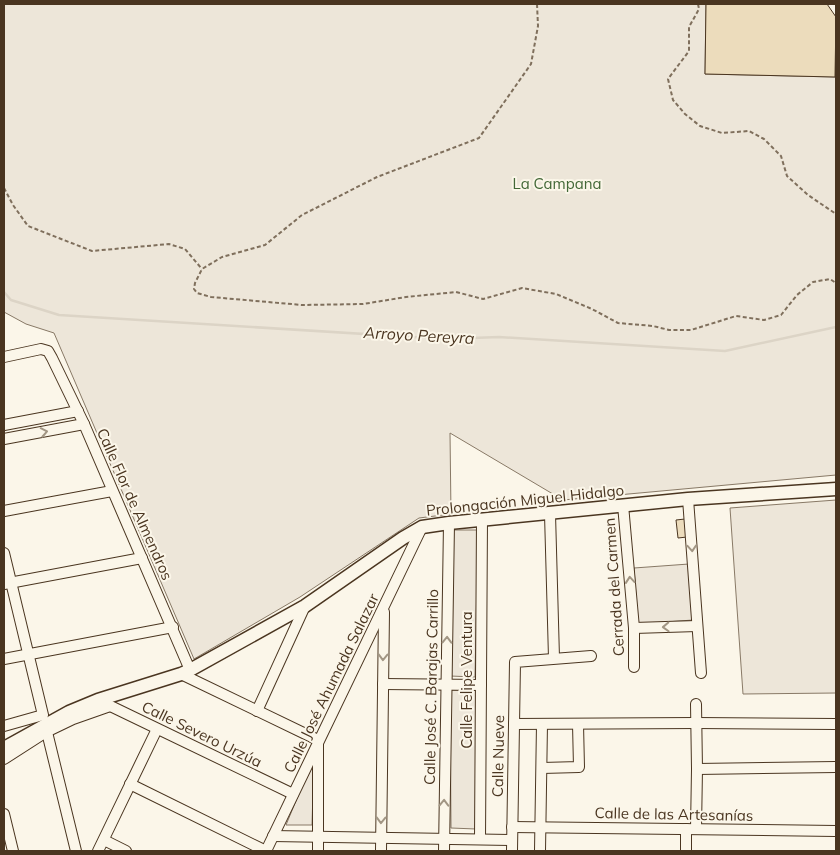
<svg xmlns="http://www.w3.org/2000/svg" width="840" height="855" font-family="Mulish,sans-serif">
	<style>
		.green { fill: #ede6d9; stroke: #887966 }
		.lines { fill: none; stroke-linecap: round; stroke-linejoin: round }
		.stream { stroke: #dcd4c6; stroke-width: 2.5 }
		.building { fill: #ecdcbc; stroke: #4a3520 }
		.minor-casing { stroke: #4a3520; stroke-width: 12 }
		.major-casing { stroke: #4a3520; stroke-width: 15 }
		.path { stroke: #7f6f5c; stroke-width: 2; stroke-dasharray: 4 2.5; stroke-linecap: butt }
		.minor { stroke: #fbf6e9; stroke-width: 10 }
		.major { stroke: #fbf6e9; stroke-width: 12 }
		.oneway { stroke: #a29684 }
		.labels { text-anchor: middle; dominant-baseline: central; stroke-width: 4; stroke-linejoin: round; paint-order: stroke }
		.park-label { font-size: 15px; fill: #436837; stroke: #fbf6e9 }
		.street-label { font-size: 15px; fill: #4a3520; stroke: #fbf6e9 }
		.water-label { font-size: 16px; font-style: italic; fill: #4a3520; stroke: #fbf6e9 }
	</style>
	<rect width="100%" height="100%" fill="#fbf6e9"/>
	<!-- green -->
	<g class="green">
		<polygon points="4,4 706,4 705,74 836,77 836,475 563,500 450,433 451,514 419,518 300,597 194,659 54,333 26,324 4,312"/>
		<polygon points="836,500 836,693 743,694 730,508"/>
		<polygon points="452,530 478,530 475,677 450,676"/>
		<polygon points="689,564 693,620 638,624 634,568"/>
		<polygon points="450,690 476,690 476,829 451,828"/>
		<polygon points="314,757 312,825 286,825"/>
	</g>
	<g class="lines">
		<!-- stream -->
		<polyline class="stream" points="4,292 11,300 59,315 445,339 499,337 725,351 836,327"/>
	</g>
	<!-- building -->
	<g class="building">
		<polygon points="706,4 827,4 836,17 835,77 705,74"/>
		<polygon points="685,519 687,537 678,538 676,520"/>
	</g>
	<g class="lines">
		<!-- minor casing -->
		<g class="minor-casing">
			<g id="minor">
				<polyline points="4,357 41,349 48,351 52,358 84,424 190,670"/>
				<polyline points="4,425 78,411"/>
				<polyline points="4,439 84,424"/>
				<polyline points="688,499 701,673"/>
				<polyline points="623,505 634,628 634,667"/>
				<polyline points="4,511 112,491"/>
				<polyline points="550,514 554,658"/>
				<polyline points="4,553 43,715 4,726"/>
				<polyline points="4,584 142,558"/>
				<polyline points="634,628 697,626"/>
				<polyline points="4,659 173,627"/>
				<polyline points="181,674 318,740 318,851"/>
				<polyline points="383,684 481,685"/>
				<polyline points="98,700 293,794"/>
				<polyline points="257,711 305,606"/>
				<polyline points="45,724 76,851"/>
				<polyline points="514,724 696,723 836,724"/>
				<polyline points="4,759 46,732 73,719 110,706"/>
				<polyline points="542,768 579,767 578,724"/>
				<polyline points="697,769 836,767"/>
				<polyline points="130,784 266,851"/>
				<polyline points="4,814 13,851"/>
				<polyline points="512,827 836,831"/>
				<polyline points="696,829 697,769 696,704"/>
				<polyline points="273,836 512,840"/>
				<polyline points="480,839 482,520"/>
				<polyline points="104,840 126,851"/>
				<polyline points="98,851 157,729"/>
				<polyline points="266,851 422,527"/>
				<polyline points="381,851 384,612"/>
				<polyline points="444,851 449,523"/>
				<polyline points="512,851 515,662 591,656"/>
				<polyline points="540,851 542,724"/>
				<polyline points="686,851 686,829"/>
			</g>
		</g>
		<!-- major casing -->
		<g class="major-casing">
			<polyline id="major" points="4,748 69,712 98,700 181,674 190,670 305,606 403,538 422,527 449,523 688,499 836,489"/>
		</g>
		<!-- path -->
		<g class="path">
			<polyline points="537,4 538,26 531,64 479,138 377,177 302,215 265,245 222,257 202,269 195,283 194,289 197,293 211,297 302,305 363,304 406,297 456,292 483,299 522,288 556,294 592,309 618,323 653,326 669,330 691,330 736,316 764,320 781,315 797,295 813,282 830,279 836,283"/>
			<polyline points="698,4 699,9 689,27 689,51 668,79 673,100 685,114 700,126 722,133 749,131 764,139 781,156 787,176 808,195 836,214"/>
			<polyline points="4,188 13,205 28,226 92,251 169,244 185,249 202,269"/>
		</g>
		<!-- minor -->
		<use href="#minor" class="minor"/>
		<!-- major -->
		<use href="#major" class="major"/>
	</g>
	<!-- one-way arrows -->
	<defs><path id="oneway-chevron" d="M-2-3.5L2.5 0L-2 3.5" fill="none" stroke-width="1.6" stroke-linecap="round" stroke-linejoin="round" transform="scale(1.25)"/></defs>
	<g class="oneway">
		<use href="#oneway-chevron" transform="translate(44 432) rotate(-11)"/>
		<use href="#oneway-chevron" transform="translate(692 548) rotate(86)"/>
		<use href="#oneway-chevron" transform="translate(630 580) rotate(-95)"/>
		<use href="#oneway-chevron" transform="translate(666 627) rotate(178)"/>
		<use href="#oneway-chevron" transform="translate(447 640) rotate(-89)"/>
		<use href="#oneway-chevron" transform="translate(383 657) rotate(91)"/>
		<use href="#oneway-chevron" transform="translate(444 803) rotate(-89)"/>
		<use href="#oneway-chevron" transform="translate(381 820) rotate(91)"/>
	</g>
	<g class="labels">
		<!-- park labels -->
		<g class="park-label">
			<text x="557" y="183">La Campana</text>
		</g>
		<!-- street labels -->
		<g class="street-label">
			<text transform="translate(525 500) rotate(-6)">Prolongación Miguel Hidalgo</text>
			<text transform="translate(135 504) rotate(66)">Calle Flor de Almendros</text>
			<text transform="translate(614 587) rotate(-94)">Cerrada del Carmen</text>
			<text transform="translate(466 680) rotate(-90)">Calle Felipe Ventura</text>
			<text transform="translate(331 683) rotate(-64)">Calle José Ahumada Salazar</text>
			<text transform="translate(431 687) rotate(-89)">Calle José C. Barajas Carrillo</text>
			<text transform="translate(202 734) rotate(26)">Calle Severo Urzúa</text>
			<text transform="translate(498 756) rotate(-89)">Calle Nueve</text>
			<text transform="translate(674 814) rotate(1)">Calle de las Artesanías</text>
		</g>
		<!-- water labels -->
		<g class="water-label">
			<text transform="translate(419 335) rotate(3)">Arroyo Pereyra</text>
		</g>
	</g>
	<!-- border -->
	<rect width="840" height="855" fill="none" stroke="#4a3520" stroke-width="10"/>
</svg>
